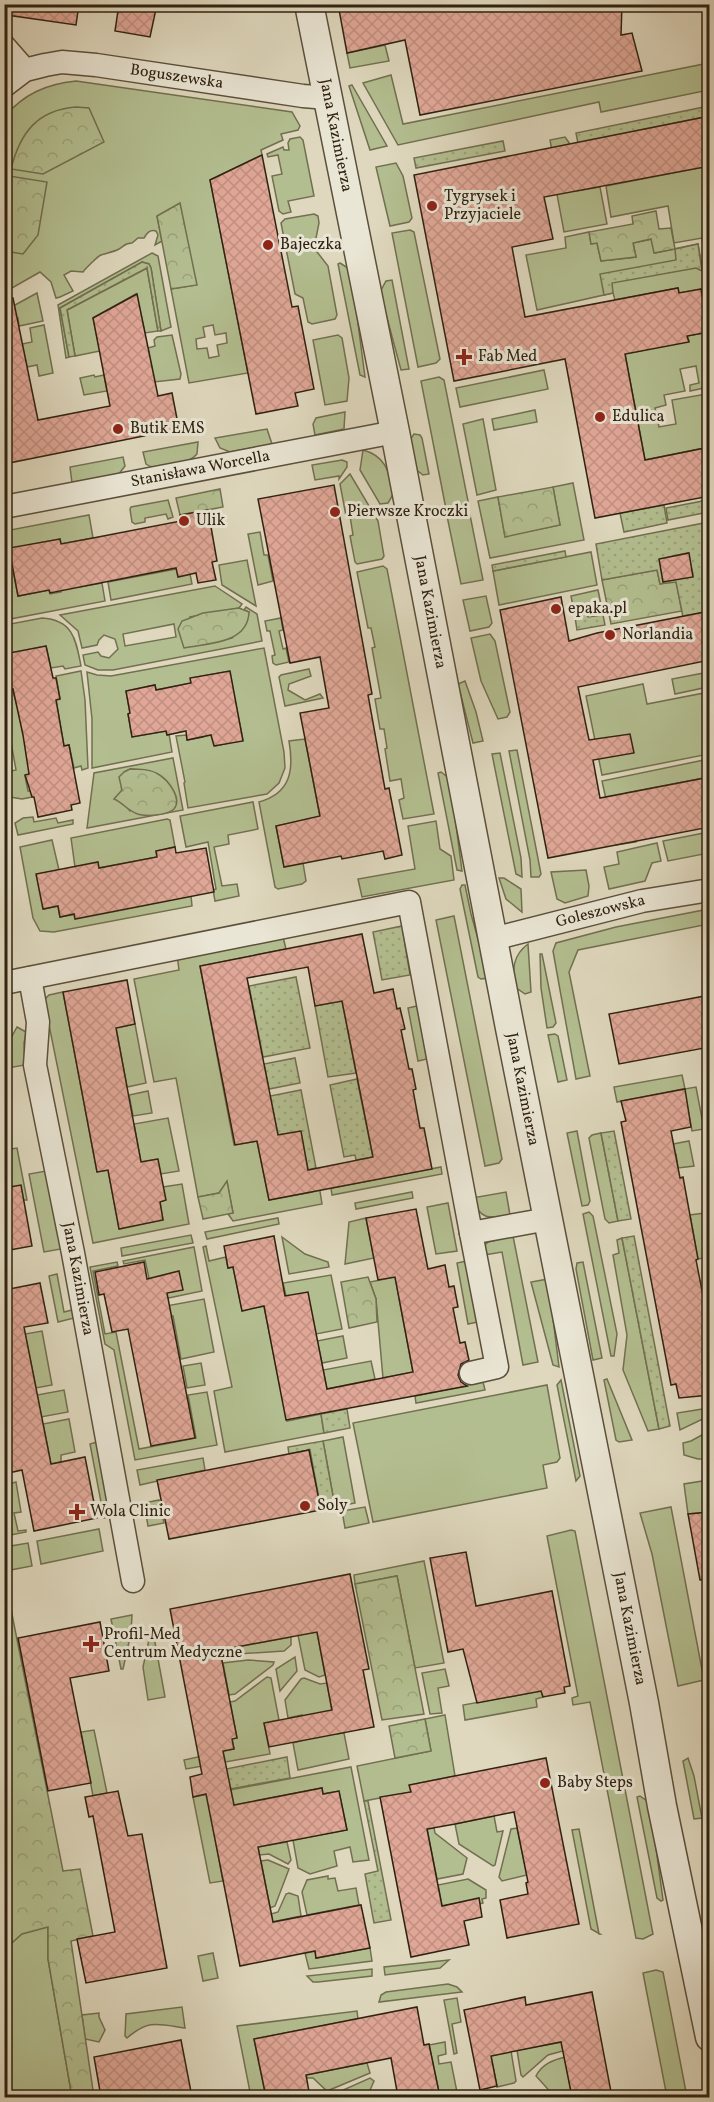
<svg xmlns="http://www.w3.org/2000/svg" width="714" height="2102" font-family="Vollkorn,serif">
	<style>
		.grass { fill: #b3be90; stroke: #717050; stroke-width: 1.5; fill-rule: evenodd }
		.forest { fill: url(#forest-crowns); stroke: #717050; stroke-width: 1.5 }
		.garden { fill: url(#garden-dots); stroke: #717050; stroke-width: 1.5; fill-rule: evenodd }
		.building { fill: url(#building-cross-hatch); stroke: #2f2211; stroke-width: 1.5; fill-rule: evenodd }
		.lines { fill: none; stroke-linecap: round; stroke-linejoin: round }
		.minor-casing { stroke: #5b503c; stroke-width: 25 }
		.tertiary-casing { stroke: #5b503c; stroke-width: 31 }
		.minor { stroke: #eae6d5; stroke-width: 22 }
		.tertiary { stroke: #eae6d5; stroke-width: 28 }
		.poi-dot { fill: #8f2418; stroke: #eae6d5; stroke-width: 2 }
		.labels { text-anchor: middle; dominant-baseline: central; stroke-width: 6; stroke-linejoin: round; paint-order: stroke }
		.street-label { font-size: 16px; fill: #2f2211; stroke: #eae6d5 }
		.poi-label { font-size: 16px; fill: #2f2211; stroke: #eae6d5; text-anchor: start }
	</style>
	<defs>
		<pattern id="forest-crowns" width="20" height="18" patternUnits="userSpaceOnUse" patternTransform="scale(1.5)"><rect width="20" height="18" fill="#b3be90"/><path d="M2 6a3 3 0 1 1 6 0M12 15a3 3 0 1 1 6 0" fill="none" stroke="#9aa37b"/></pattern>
		<pattern id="garden-dots" width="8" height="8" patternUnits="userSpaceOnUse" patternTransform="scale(1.5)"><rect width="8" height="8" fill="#b3be90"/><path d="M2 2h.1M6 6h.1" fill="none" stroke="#9aa37b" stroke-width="1.8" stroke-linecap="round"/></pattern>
		<pattern id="building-cross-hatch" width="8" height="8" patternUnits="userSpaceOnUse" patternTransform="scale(1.5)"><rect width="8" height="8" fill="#e0a797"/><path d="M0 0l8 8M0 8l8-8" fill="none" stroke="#c08f81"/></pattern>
	</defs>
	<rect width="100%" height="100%" fill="#dfd8be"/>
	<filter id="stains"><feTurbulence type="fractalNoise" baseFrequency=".00333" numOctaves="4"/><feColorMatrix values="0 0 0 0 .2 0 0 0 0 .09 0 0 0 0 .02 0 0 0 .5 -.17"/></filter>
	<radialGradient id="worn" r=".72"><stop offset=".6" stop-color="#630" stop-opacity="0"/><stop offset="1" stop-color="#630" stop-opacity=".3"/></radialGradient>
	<!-- grass -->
	<g class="grass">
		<polygon points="385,45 389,61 350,68 347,53"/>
		<polygon points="709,63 709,90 601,112 599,102 398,145 363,83 391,75 403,124"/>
		<path d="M76 81 292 112 300 126 298 130 281 134 283 140 261 150 262 155 210 180 248 373 189 383 171 289 196 285 157 216 162 241 155 245 158 235 156 231C150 229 147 233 144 238H138L132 243C124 243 125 246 119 249 114 252 106 253 101 255 98 256 85 269 83 272L71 271 64 275 73 291 60 297 56 298 51 282 40 272 5 292 4 117C24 94 46 84 76 81ZM213 325 215 335 226 333 227 343 217 345 219 356 209 358 207 348 197 349 196 339 205 337 203 327Z"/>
		<polygon points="352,85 387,146 370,150 349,86"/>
		<polygon points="300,137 303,140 314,196 288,201 291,212 283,214 279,211 272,176 282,174 278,155 268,157 267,154 283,147 284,150 289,150 288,143 290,139"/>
		<polygon points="565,137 570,144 577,191 600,187 607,224 564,232 550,157 553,156 550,140"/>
		<polygon points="396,163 403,176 412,218 409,222 390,226 376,167"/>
		<polygon points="709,166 709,276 702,238 674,243 668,206 611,217 606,186"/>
		<polygon points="314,214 318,216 319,223 314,248 328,266 337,315 335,319 312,324 308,322 303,298 295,294 281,223 285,219"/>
		<polygon points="410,230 414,232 440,359 436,363 418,367 392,233"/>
		<polygon points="589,232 591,244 597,243 601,261 636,257 633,243 652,239 655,253 698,244 709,307 704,308 701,289 679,293 678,288 615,300 613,293 537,310 526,255 566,248 565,237"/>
		<polygon points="152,253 158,256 171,327 161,331 151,268 149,264 142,262 60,308 69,357 66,358 58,305"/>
		<polygon points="340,263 351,270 365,377 360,375 338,264"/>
		<polygon points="147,268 158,331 145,333 136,294 93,318 100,351 75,356 67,310"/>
		<polygon points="392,280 409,369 401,370 380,292 386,281"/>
		<polygon points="37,293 43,321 19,326 18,318 4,311"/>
		<polygon points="44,325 53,373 39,376 37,365 27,367 22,344 32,342 30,328"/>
		<polygon points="709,332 709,387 690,391 690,385 699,383 696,366 680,369 685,391 664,395 666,405 655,408 659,427 676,424 672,400 706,394 707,397 709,396 709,447 645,460 625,354 689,341 687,336"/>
		<polygon points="172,335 181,374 180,379 154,382 148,348 155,346 154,340 157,337"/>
		<polygon points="338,335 342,338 349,378 347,401 325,405 313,340"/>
		<polygon points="544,370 548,389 460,407 456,388"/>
		<polygon points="94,375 95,377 104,375 107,391 84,395 80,378"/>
		<polygon points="439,377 444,380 468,501 465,505 446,509 421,381"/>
		<polygon points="535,410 537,422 494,430 492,419"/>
		<polygon points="345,412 344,429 315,435 313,424 316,418"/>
		<polygon points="483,419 496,490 477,495 463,424"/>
		<polygon points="267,429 272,444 230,452 220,448 215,438"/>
		<polygon points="414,434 420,435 422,438 429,474 423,475 414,468 410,440"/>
		<path d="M198 442 197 454C189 464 156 472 146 464L143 452Z"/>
		<path d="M363 450C386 456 389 472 394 493L388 503 380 504 360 470Z"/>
		<polygon points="123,457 125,466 118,475 72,483 70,467"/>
		<polygon points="342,460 347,462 347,467 339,479 339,476 315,480 312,465"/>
		<polygon points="350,474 378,521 384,556 382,559 357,564 355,562 350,536 353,535 350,516 346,516 340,484"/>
		<polygon points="573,483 584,540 490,558 478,501 498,497 505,536 560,525 553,487"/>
		<polygon points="168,500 173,517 168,519 166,514 145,518 145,522 135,524 132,522 130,509 131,507"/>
		<polygon points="466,512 470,515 483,580 461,584 447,516"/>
		<polygon points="89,515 93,538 61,544 60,539 9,549 18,596 49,590 50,594 61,592 60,586 79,587 102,583 105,601 5,620 5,531"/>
		<polygon points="260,532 264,555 268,555 273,581 258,585 248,534"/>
		<polygon points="591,552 597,585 499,605 493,571"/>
		<polygon points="247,560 256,606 222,585 219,565"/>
		<polygon points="383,566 387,569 434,814 403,819 399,800 404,798 401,779 390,781 385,749 387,748 384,729 380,729 375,699 381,698 372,648 375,647 371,628 368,628 357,572"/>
		<polygon points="176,569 190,574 192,584 111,600 108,582"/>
		<path d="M215 586 242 604 239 608 190 617 184 647 232 638 249 612 244 610 246 607 257 614 262 641 113 670H98L85 665 83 655 98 652 101 656 109 658 118 649 115 639 104 635 99 640 97 645 82 648 78 631 60 615ZM174 624 176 637 125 646 123 634Z"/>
		<polygon points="598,590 603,614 588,617 586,608 574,611 571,596"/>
		<polygon points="486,596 492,623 489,627 470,631 463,600"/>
		<path d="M42 618C74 620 76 641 81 666L65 669 63 666 51 668 46 646 5 654V625Z"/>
		<polygon points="281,618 283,630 279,631 283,649 286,648 289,662 276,665 273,663 272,656 275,655 270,631 267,631 265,621"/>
		<polygon points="490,634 495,641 510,712 507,717 498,719 481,681 471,638"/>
		<polygon points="264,648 284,752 285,768 279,783 267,794 188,808 184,783 185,782 176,736 186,735 188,740 203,737 211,730 215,746 243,740 229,671 191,678 191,683 156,690 155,685 126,691 130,713 128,714 132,737 166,731 167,734 169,734 172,752 92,768 92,719 87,672 97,675 111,676"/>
		<path d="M4 669C20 703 24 738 30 774L25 776 28 791H33L32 797 22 799 10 797 6 772 16 770 5 709Z"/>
		<polygon points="309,669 311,676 289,684 288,690 305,700 320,694 323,698 285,706 279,677 281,675"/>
		<polygon points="81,671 85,700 88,768 82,770 81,766 74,768 69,745 64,746 56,700 60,699 56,676"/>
		<polygon points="709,672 709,695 708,687 675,694 672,679"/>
		<polygon points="465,681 476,712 483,741 473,743 458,684"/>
		<polygon points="643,684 647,704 704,693 709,721 709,754 602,775 586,696"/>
		<path d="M305 739 321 822 313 818 276 826 284 866 303 863 306 881 302 884 278 889 275 887 259 802C291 793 294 770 289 741Z"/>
		<polygon points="517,750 541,874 539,877 531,877 530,860 509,751"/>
		<polygon points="500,753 521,858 522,877 516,874 492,754"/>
		<path d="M173 758 183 810 87 828 94 773ZM130 769 150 771 130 811 122 802C122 790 120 783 124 772Z"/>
		<polygon points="709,759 709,777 626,793 636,842 616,845 602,781"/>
		<polygon points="441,772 450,779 462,871 457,870 438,773"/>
		<polygon points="253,802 258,829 228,835 229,844 214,847 222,886 237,884 239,896 215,901 213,890 216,889 208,842 186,847 180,816"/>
		<polygon points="33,817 34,822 56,818 58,823 73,820 73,824 18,835 15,823 23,818"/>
		<polygon points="167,819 170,820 175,847 156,851 157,857 99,868 75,867 71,838"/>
		<polygon points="436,821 440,849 451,856 454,880 362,897 358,879 415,869 408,826"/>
		<polygon points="709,832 709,853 668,861 663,841"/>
		<polygon points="52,840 59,870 37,874 44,909 58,906 60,917 191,896 192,906 54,932 40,931 33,918 20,847"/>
		<polygon points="657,843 661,861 652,863 645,881 609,889 604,867 619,864 617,852"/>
		<polygon points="586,870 589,886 588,896 565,903 557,899 551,872"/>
		<polygon points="499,878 504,878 521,889 522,912 506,899"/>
		<polygon points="462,885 465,885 471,914 489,978 481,979 478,977 460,889"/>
		<polygon points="709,909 709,924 578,950 569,972 590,1076 576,1079 553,951 556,943 616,927"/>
		<polygon points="454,916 502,1159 499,1163 485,1166 436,920"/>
		<polygon points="282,933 286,949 200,966 234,1145 257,1141 269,1200 312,1192 319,1185 322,1204 233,1221 228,1214 233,1213 227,1182 219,1193 198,1197 176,1078 154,1082 134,979 179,970 177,955"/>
		<path d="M528 944 531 992 525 994 515 987C512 969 513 955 528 944Z"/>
		<polygon points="540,954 542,954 556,1023 553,1027 547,1028 541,988"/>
		<polygon points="63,992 97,1172 108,1170 119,1228 163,1220 160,1202 163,1187 182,1184 189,1224 93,1243 44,1000 49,995"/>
		<polygon points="417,1006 427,1059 418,1061 408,1008"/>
		<polygon points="135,1024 146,1083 127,1087 116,1028"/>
		<polygon points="17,1027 26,1032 24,1043 25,1065 8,1068 5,1049"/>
		<polygon points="555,1034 558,1036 567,1080 558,1082 548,1035"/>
		<polygon points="682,1075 685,1089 696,1087 704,1129 692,1131 684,1089 617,1102 614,1087"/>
		<polygon points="148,1091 152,1113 133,1116 129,1095"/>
		<polygon points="168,1118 179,1171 161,1174 157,1159 141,1162 134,1124"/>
		<polygon points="577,1131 590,1201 588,1205 582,1206 567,1133"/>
		<polygon points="601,1133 618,1221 609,1223 605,1219 589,1138 592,1135"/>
		<polygon points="689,1141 694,1166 678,1168 676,1154 668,1145"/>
		<polygon points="17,1148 27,1200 24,1200 5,1188 5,1150"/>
		<polygon points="441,1167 442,1174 332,1195 331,1188"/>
		<polygon points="46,1171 61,1249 44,1252 29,1174"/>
		<polygon points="412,1192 413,1198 356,1209 355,1203"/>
		<path d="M506 1192 510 1215C489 1219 480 1220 472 1198Z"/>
		<polygon points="448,1203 457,1251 436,1254 427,1207"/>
		<polygon points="589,1212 593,1216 617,1334 614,1356 611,1356 583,1214"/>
		<polygon points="704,1213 709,1242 709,1257 698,1259 690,1215"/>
		<polygon points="278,1218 279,1224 207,1239 205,1232"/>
		<polygon points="366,1218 374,1258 345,1264 349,1222"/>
		<polygon points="191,1235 193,1243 122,1256 121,1248"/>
		<polygon points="513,1236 538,1362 523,1365 502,1252 484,1255 485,1245 488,1242"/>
		<polygon points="282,1237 305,1254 328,1262 329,1267 289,1274"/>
		<polygon points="622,1238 659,1429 648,1431 623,1370 627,1335 613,1255 619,1253 617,1240"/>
		<polygon points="206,1246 209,1261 226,1257 228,1268 233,1267 242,1310 264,1306 287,1421 321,1414 324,1433 225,1452 214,1391 232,1387 203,1247"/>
		<polygon points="194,1247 202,1291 154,1301 145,1260 124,1264 123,1261"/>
		<polygon points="467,1261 478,1322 468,1324 457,1263"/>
		<polygon points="117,1262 118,1266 93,1271 105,1334 116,1332 139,1449 196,1438 188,1395 207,1392 217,1445 135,1460 114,1350 105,1344 90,1267"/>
		<polygon points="583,1262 602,1358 593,1360 576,1269 577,1263"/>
		<polygon points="57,1274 64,1312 72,1310 74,1318 58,1322 49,1276"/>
		<polygon points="331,1275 342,1329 316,1334 286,1296 283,1283"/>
		<polygon points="395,1277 413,1372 383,1378 376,1299 370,1282"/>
		<polygon points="548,1279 559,1367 553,1365 531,1282"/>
		<polygon points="204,1299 214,1352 181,1359 173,1316 157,1319 155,1308"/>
		<polygon points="42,1331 52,1385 36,1388 25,1334"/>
		<polygon points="343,1336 347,1358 322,1363 317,1341"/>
		<polygon points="371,1361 375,1379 327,1389 323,1370"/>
		<polygon points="201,1363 205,1385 187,1388 183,1366"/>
		<polygon points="607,1379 632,1440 619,1442 616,1440 604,1380"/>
		<polygon points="561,1380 580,1476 576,1481 557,1385"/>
		<polygon points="483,1382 485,1390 416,1403 415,1396"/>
		<polygon points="547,1385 560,1458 557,1462 543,1465 547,1488 373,1522 353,1423"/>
		<polygon points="64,1390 68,1412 41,1417 37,1395"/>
		<polygon points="709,1408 709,1416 680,1430 677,1413"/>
		<polygon points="69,1419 75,1452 61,1455 61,1462 51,1464 43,1424"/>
		<polygon points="709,1431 709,1459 698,1459 684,1455 683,1443 691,1441"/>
		<polygon points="343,1437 355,1503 335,1507 323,1441"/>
		<polygon points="97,1442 111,1516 104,1518 90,1444"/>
		<polygon points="203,1458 205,1470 140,1485 137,1470"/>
		<polygon points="709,1480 709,1512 688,1514 684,1484"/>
		<polygon points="16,1482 21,1512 14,1513 18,1531 26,1530 26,1532 5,1536 5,1485"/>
		<polygon points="159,1500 164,1523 148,1526 144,1503"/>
		<polygon points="365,1507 369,1523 345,1528 342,1511"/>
		<polygon points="671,1507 704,1680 678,1686 652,1554 640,1513"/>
		<polygon points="99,1529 103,1551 41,1564 37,1541"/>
		<polygon points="571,1530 575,1531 653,1934 643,1939 636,1938 590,1702 573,1705 572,1698 578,1696 547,1536"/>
		<polygon points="28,1543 32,1566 5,1571 5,1547"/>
		<polygon points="424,1561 444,1663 415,1668 397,1576 355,1584 354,1575"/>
		<polygon points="132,1615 131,1633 123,1669 121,1669 111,1619"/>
		<polygon points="152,1626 165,1697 148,1700 143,1667"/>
		<polygon points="317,1632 325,1675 319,1677 305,1670 298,1635"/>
		<polygon points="291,1637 291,1645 284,1651 221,1655 220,1650"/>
		<polygon points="295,1657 297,1671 280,1691 276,1669"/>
		<polygon points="248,1660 274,1662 273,1665 235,1694 229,1695 223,1663"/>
		<polygon points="445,1669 449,1686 438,1688 442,1713 430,1714 422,1673"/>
		<polygon points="267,1677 271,1678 279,1720 264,1723 270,1754 186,1769 184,1760 234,1749 232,1739 237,1738 230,1702 235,1701"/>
		<polygon points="304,1678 320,1684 327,1683 336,1734 344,1733 349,1759 298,1770 293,1743 307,1739 302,1715 288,1718 285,1700 301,1679"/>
		<polygon points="541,1691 543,1697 536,1699 537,1707 465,1720 463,1705"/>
		<polygon points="445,1715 455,1776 410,1785 411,1792 364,1801 357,1766 431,1751 425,1719"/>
		<polygon points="4,1717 48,1861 48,1959 72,2097 5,2097"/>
		<polygon points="94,1730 107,1793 93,1796 81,1732"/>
		<polygon points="688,1758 694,1776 702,1818 694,1819 683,1761"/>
		<polygon points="351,1767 369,1860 353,1862 350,1847 334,1851 337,1866 310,1874 298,1868 293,1840 347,1830 339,1791 323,1794 322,1788 210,1810 223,1881 210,1883 193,1797"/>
		<polygon points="640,1796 650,1803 663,1900 661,1901 657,1898 637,1797"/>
		<polygon points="494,1816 497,1832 503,1831 495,1865 493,1866 459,1844 455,1824"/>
		<polygon points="434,1828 435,1833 467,1858 463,1874 437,1879 427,1829"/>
		<polygon points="517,1828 527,1875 502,1881 499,1877 511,1829"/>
		<polygon points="579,1829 599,1934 600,1934 591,1929 572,1830"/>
		<polygon points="287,1842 291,1860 288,1864 269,1854 259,1855 258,1847"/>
		<polygon points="268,1860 289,1869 275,1906 270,1908 261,1861"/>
		<polygon points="328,1876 328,1879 335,1878 338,1891 356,1888 359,1905 307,1915 302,1892 307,1880"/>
		<polygon points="468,1879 486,1890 486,1898 482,1899 483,1903 480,1904 479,1899 442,1906 438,1885"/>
		<polygon points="289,1893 298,1896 301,1916 272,1922 271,1914 278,1912 286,1894"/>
		<polygon points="370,1948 372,1961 309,1969 305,1953 315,1951 316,1958"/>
		<polygon points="213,1953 218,1978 203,1981 198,1956"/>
		<polygon points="449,1960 440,1968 385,1975 384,1967"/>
		<polygon points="372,1969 372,1976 318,1982 313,1982 307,1976"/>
		<polygon points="656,1970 663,1972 687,2097 667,2097 643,1973"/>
		<polygon points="448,1984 457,1987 462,1992 379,2002 381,1995 386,1992"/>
		<polygon points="457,1998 461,2022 452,2024 457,2053 454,2054 444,2000"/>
		<path d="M182 2007 185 2028C158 2024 149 2019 127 2038L125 2036 126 2014Z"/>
		<polygon points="357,2011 358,2019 254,2039 266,2097 251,2097 237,2026"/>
		<polygon points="99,2013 99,2017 105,2030 99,2042 85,2039 82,2015"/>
		<polygon points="445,2042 446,2054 438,2056 439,2064 451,2062 458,2097 440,2097 429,2045"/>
		<polygon points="562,2042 563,2051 548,2055 523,2077 521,2075 517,2050"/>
		<polygon points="511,2051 516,2081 514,2083 497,2087 491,2056"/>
		<path d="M565 2057 572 2097H555L536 2076C542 2064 553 2060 565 2057Z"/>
		<polygon points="367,2063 370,2073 327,2091 313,2078 307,2078 306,2075"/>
		<polygon points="370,2078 374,2081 367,2097 334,2097 332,2095"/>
	</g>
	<!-- forest -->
	<g class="forest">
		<path d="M76 107 89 108 104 142 43 174 11 169C20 133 37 110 76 107Z"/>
		<polygon points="9,176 47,182 38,235 23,254 5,251 5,202"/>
		<polygon points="180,203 197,285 171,289 157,216"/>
		<polygon points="656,211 659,229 671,228 675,249 654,253 651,239 633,243 636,257 601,261 597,243 591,244 589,232 633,224 632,216"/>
		<polygon points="553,487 560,525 505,537 498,497"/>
		<polygon points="220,489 223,507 180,515 176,498"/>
		<polygon points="657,570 660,584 676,581 682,611 611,624 602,580"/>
		<path d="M239 608 249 612C248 644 208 643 184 648L178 629 182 621 203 613Z"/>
		<path d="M130 769C139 769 150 769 158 774 167 779 183 798 174 809 168 815 150 816 142 815 130 814 124 803 114 799L122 790 119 777 124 772Z"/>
		<polygon points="227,1181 233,1213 203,1219 198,1197 219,1193"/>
		<polygon points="368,1277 376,1299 377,1322 349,1328 341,1282"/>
		<polygon points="4,1574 63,1871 80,1869 93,1936 71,1941 94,2097 72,2097 48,1959 48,1927 22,1934 5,1949"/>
		<polygon points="397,1576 424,1714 382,1720 355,1584"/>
		<polygon points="425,1719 431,1751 395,1758 389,1726"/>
	</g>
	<!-- garden -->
	<g class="garden">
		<polygon points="709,106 709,116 578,143 576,133"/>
		<polygon points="503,141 505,151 416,168 414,158"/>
		<polygon points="698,244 702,271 696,268 612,283 613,293 604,295 600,274 676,260 675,249"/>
		<polygon points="142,262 149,264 151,268 161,331 158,331 147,268 67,310 75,356 69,357 60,308"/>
		<polygon points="708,500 709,512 668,520 666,508"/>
		<polygon points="664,505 667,523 624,532 620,513"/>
		<path d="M709 522V611L683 617 676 582 660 584 657 570 602 580 596 544ZM688 553 693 576 663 582 660 559Z"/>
		<polygon points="565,551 566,557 493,571 492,565"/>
		<polygon points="586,608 588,617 603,615 605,625 577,630 574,611"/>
		<polygon points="402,926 410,975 382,980 373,932"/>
		<polygon points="296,977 310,1048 263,1057 249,986"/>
		<polygon points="342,1001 356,1073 328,1077 315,1006"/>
		<polygon points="295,1058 300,1083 269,1089 264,1064"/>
		<polygon points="357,1079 373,1157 356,1160 355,1155 344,1157 330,1085"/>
		<polygon points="301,1090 316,1168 308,1170 300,1131 278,1135 270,1096"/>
		<polygon points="614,1131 631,1219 618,1221 601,1133"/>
		<polygon points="634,1236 670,1426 659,1429 622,1238"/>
		<polygon points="347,1409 350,1428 324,1433 321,1414"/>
		<polygon points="323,1441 335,1507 321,1510 310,1450 289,1454 288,1447"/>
		<polygon points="287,1757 290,1778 230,1789 226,1769"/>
		<polygon points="364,1801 368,1801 391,1920 374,1923 365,1874 378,1871"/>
	</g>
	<!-- building -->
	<g class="building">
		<polygon points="8,4 79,4 76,25 7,15"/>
		<polygon points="119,4 156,9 150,37 115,31"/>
		<polygon points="338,4 622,4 621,35 632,33 642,71 420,115 405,40 347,53"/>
		<polygon points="710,116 710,166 544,197 553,239 512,247 525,317 678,288 679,293 701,289 709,332 687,336 689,342 625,354 645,460 710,447 710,496 595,518 565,359 454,381 414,175"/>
		<polygon points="262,155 292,307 298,306 314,389 295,393 298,406 256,414 210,180"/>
		<polygon points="137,294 158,396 172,393 179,429 4,464 4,299 13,298 38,420 110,406 93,318"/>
		<polygon points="334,485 372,694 368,695 385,789 389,788 402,855 385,859 383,851 342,859 341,856 284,867 276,826 320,816 300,713 329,708 320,657 290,663 258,499"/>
		<polygon points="208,510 217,561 212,562 216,580 198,583 196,573 178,577 176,568 50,593 49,590 18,596 9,548 60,539 61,544 93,538 181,521 180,515"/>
		<polygon points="689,553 693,577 663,582 659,559"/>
		<polygon points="561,597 569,641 597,633 710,611 710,660 578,687 589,740 630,734 634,753 593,760 600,798 710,777 710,827 548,858 500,610"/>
		<polygon points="46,646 53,678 56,678 60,699 56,700 64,746 69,745 80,803 71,805 72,810 38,817 34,797 32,797 25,775 29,774 23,735 13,689 8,690 4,669 4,654"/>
		<polygon points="230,671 243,741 214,746 211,735 187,740 186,731 167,735 166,731 132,737 128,714 130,713 126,691 155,685 156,690 191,683 190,678"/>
		<polygon points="175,847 176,853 206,848 214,892 75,919 74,914 60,917 58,906 43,909 36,874 98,862 99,868 157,857 156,851"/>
		<path d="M362 934 374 993 393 989 397 1009 400 1008 405 1029 401 1030 409 1069H412L416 1089 413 1090 420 1128H424L432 1169 269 1200 257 1141 235 1145 200 966ZM308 967 315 1006 342 1001 373 1157 308 1170 301 1131 278 1135 247 978Z"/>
		<polygon points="127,980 135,1024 116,1028 141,1162 158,1159 166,1200 160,1202 163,1220 119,1229 108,1170 97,1172 63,992"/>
		<polygon points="710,995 710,1047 619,1064 609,1014"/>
		<polygon points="685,1089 691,1127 671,1131 680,1178 683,1177 698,1259 696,1260 710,1331 710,1395 679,1398 676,1384 671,1385 621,1122 626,1121 621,1101"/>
		<polygon points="21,1185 32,1246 4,1251 4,1188"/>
		<polygon points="416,1209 428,1269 445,1265 449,1287 454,1286 458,1307 453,1308 460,1343 465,1342 469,1360 461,1364 458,1375 461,1382 467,1386 286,1420 264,1306 242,1311 233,1267 228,1268 224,1246 274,1236 285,1296 308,1292 327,1389 413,1372 395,1277 378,1280 366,1218"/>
		<polygon points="144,1262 147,1279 179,1271 183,1290 167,1293 195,1438 151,1446 128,1329 112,1332 104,1294 99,1295 95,1272"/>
		<polygon points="40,1283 48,1323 24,1327 51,1464 85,1457 97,1518 34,1531 22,1470 4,1474 4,1290"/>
		<polygon points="309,1450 321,1510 169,1539 157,1480"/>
		<polygon points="710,1512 710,1579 700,1580 688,1514"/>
		<polygon points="466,1552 476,1606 552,1591 570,1686 564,1687 565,1693 543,1697 541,1691 477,1703 463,1649 448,1652 430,1558"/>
		<polygon points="350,1574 369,1669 363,1670 374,1727 269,1747 264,1723 332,1710 317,1632 220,1650 237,1738 232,1739 234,1749 223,1751 234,1805 322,1788 323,1794 339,1791 347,1830 258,1847 273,1922 361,1905 370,1948 316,1958 315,1951 240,1966 206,1794 193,1797 190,1777 202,1774 170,1609"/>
		<polygon points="100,1622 109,1671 70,1678 91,1783 48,1791 18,1638"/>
		<polygon points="546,1758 579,1924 507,1938 500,1900 528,1894 526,1883 528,1882 514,1812 455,1824 427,1829 442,1906 479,1898 482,1917 464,1921 469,1945 411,1957 380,1797 411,1792 409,1785"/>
		<polygon points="118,1791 128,1836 142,1834 167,1968 86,1983 77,1939 115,1932 93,1816 89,1817 85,1797"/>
		<polygon points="592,1992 612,2097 572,2097 561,2042 491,2056 497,2086 480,2090 464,2010 525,1997 526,2005"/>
		<polygon points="417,2007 424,2045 429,2044 440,2097 398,2097 391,2058 306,2075 310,2097 266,2097 254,2039"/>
		<polygon points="181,2040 192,2097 149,2097 148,2092 121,2097 101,2097 94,2057"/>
	</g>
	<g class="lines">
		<!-- minor casing -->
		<g class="minor-casing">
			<g id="minor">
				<polyline points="4,46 25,70"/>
				<path id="s1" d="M4 86 25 70 45 65 62 62 96 65 303 96 328 98"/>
				<path id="s2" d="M4 507 395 432"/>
				<path id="s3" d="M493 939 642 901 710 890"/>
				<path id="s4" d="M30 978 38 1022 35 1065 73 1253 133 1581"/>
				<polyline points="4,983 409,902 471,1233 548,1219"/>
				<polyline points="471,1233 497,1367 471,1373"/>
			</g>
		</g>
		<!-- tertiary casing -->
		<g class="tertiary-casing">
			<g id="tertiary">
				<path id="s5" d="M309 4 395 432 510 1028 644 1703 662 1806 710 2037"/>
			</g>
		</g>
		<!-- minor -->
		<use href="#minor" class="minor"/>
		<!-- tertiary -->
		<use href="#tertiary" class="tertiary"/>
	</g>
	<!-- markers -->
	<g class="poi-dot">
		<circle cx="432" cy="206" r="6"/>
		<circle cx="268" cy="245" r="6"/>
		<path d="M461 348h6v6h6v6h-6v6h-6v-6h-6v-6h6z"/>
		<circle cx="600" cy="417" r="6"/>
		<circle cx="118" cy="429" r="6"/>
		<circle cx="335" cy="512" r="6"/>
		<circle cx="184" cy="521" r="6"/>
		<circle cx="556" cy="609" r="6"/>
		<circle cx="610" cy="635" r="6"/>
		<circle cx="305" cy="1506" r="6"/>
		<path d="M74 1503h6v6h6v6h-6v6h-6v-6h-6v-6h6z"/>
		<path d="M88 1635h6v6h6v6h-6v6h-6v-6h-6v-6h6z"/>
		<circle cx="545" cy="1783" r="6"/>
	</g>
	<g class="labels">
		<!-- street labels -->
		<g class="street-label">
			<text stroke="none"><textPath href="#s1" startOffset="180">Boguszewska</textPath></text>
			<text stroke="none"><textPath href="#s5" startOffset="134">Jana Kazimierza</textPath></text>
			<text stroke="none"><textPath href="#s2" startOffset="200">Stanisława Worcella</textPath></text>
			<text stroke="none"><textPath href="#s5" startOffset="620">Jana Kazimierza</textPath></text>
			<text stroke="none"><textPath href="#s3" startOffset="111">Goleszowska</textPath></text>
			<text stroke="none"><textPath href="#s5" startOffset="1106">Jana Kazimierza</textPath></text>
			<text stroke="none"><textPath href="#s4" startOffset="306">Jana Kazimierza</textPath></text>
			<text stroke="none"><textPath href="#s5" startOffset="1656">Jana Kazimierza</textPath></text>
		</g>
		<!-- poi labels -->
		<g class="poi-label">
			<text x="444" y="197">Tygrysek i<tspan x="444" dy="18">Przyjaciele</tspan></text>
			<text x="280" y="245">Bajeczka</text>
			<text x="478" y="357">Fab Med</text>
			<text x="612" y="417">Edulica</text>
			<text x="130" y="429">Butik EMS</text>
			<text x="347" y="512">Pierwsze Kroczki</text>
			<text x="196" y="521">Ulik</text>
			<text x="568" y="609">epaka.pl</text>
			<text x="622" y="635">Norlandia</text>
			<text x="317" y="1506">Soly</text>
			<text x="90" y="1512">Wola Clinic</text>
			<text x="104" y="1635">Profil-Med<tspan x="104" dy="18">Centrum Medyczne</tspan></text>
			<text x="557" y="1783">Baby Steps</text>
		</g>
	</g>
	<!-- margin -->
	<rect width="714" height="2102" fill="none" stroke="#dfd8be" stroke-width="24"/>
	<rect x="6" y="6" width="702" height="2090" fill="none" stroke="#2f2211" stroke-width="3"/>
	<rect x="12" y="12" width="690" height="2078" fill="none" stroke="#2f2211" stroke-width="1.5"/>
	<rect width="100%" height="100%" filter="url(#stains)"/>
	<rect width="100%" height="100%" fill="url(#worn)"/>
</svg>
